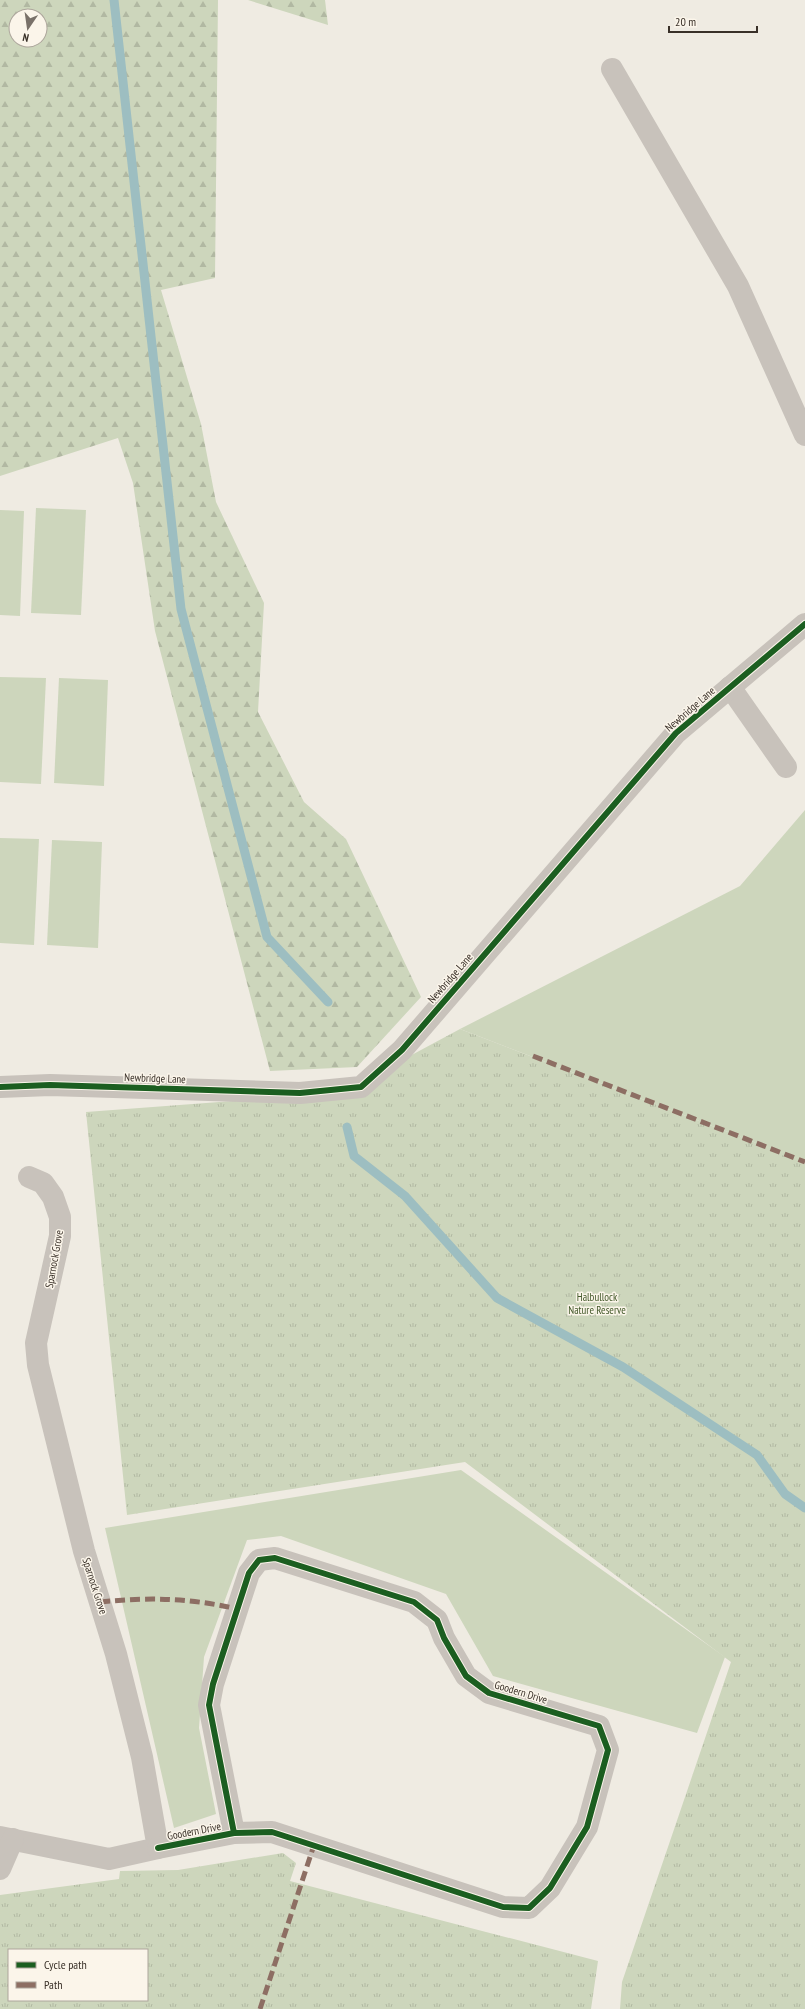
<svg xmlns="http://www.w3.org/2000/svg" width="805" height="2009" font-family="'PT Sans Narrow',sans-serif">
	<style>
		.grass { fill: #cdd6bc }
		.forest { fill: url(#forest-firs); fill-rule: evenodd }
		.park { fill: url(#park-tufts); fill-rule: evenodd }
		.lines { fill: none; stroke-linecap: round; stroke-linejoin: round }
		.stream { stroke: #9dbec1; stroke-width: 9 }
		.minor { stroke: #c8c2bb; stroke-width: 22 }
		.quiet { stroke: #8d6e63; stroke-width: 5; stroke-dasharray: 10 5; stroke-linecap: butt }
		.cycleway-casing { stroke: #fbf5ea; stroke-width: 8 }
		.cycleway { stroke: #1b5e20; stroke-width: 6 }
		.labels { text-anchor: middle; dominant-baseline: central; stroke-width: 3; stroke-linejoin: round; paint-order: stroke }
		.street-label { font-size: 11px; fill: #393028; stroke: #fbf5ea }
		.park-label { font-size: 11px; fill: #43592a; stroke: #fbf5ea }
	</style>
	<defs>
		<pattern id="forest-firs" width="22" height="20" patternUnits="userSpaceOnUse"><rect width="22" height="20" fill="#cdd6bc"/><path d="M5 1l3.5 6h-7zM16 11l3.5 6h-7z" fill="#b1b8a2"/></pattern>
		<pattern id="park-tufts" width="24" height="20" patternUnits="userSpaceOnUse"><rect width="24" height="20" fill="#cdd6bc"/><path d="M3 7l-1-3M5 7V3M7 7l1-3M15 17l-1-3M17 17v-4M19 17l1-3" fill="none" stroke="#b1b8a2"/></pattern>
	</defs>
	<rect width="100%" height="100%" fill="#efebe2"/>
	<!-- grass -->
	<g class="grass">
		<polygon points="36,508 86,510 81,615 31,613"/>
		<polygon points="0,510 24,511 20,616 0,615"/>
		<polygon points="0,677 46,678 41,784 0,782"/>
		<polygon points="59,678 108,680 104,786 54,783"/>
		<polygon points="805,810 805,1169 754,1142 460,1029 740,886"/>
		<polygon points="0,838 39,839 34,945 0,943"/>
		<polygon points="52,840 102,842 98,948 47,945"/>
		<polygon points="461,1470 725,1657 697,1733 493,1676 446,1594 281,1536 247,1540 204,1657 199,1728 216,1814 174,1828 105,1528"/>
	</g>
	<!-- forest -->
	<g class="forest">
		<path d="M0 0H218L215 278 161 290 201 424 216 502 264 603 258 712 304 802 346 839 421 997 357 1067 270 1071 155 631 133 483 118 438 0 476ZM16 16H40V40H16Z"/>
		<polygon points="248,0 325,0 328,25"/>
	</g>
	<!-- park -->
	<g class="park">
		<polygon points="460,1029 754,1142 805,1166 805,2009 620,2009 622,1982 731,1662 465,1462 127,1515 86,1112 341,1093"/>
		<path d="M283 1853 296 1863 290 1881 598 1961 591 2009H0V1895L119 1879 120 1871 178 1870ZM9 1950H147V2000H9Z"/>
	</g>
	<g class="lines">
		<!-- stream -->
		<g class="stream">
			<polyline points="114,0 181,609 267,937 328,1002"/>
			<polyline points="347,1127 354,1156 405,1196 497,1298 623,1367 757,1455 785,1494 805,1508"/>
		</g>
		<!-- minor -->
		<g class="minor">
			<polyline points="612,69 738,286 805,435"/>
			<polyline points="730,687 786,767"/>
			<polyline points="0,1087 50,1085 300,1093 361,1087 402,1050 676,733 805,624"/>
			<polyline points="0,1837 109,1859 158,1848 142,1757 116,1654 84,1551 38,1365 36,1343 60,1236 60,1217 53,1197 43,1183 29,1177"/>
			<polyline points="158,1848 234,1833 272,1832 503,1907 529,1908 550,1888 587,1827 608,1750 599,1726 489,1693 466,1676 444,1638 437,1620 414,1602 275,1558 259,1560 249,1573 213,1684 209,1705 234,1833"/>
			<polyline points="0,1869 13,1839"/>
		</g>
		<!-- quiet -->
		<g class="quiet">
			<polyline points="533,1056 805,1162"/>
			<path d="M100 1602C151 1597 189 1598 238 1609"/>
			<polyline points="260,2009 314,1845"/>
		</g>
		<!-- cycleway casing -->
		<g class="cycleway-casing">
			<g id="cycleway">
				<polyline points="0,1087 50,1085 300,1093 361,1087 402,1050 676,733 805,624"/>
				<polyline points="158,1848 234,1833 272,1832 503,1907 529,1908 550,1888 587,1827 608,1750 599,1726 489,1693 466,1676 444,1638 437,1620 414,1602 275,1558 259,1560 249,1573 213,1684 209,1705 234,1833"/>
			</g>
		</g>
		<!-- cycleway -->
		<use href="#cycleway" class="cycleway"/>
	</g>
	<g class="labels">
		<!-- street labels -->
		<g class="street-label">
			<text transform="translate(690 709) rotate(-41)">Newbridge Lane</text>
			<text transform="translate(450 978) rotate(-49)">Newbridge Lane</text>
			<text transform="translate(155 1078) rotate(2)">Newbridge Lane</text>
			<text transform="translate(54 1259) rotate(-80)">Sparnock Grove</text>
			<text transform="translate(95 1586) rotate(72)">Sparnock Grove</text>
			<text transform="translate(521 1692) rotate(17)">Goodern Drive</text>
			<text transform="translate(194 1831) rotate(-11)">Goodern Drive</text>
		</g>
		<!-- park labels -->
		<g class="park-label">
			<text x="597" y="1297">Halbullock<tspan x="597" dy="13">Nature Reserve</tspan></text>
		</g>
	</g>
	<!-- legend -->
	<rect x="8" y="1949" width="140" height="52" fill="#fbf5ea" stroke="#ada69c"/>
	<rect x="16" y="1962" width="20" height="6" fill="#1b5e20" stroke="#ada69c"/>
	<text x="44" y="1969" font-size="12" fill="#393028">Cycle path</text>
	<rect x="16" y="1982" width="20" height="6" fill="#8d6e63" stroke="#ada69c"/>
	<text x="44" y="1989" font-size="12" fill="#393028">Path</text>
	<!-- north arrow -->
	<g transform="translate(28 28) rotate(193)"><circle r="19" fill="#fbf5ea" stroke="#ada69c"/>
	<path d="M0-3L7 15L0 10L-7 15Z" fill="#797169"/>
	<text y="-6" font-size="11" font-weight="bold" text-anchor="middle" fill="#393028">N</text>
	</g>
	<!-- scale -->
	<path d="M669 26v6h88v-6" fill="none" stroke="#393028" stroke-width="2"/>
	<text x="675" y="26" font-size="12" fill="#393028" stroke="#fbf5ea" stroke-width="3" paint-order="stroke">20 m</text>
</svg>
